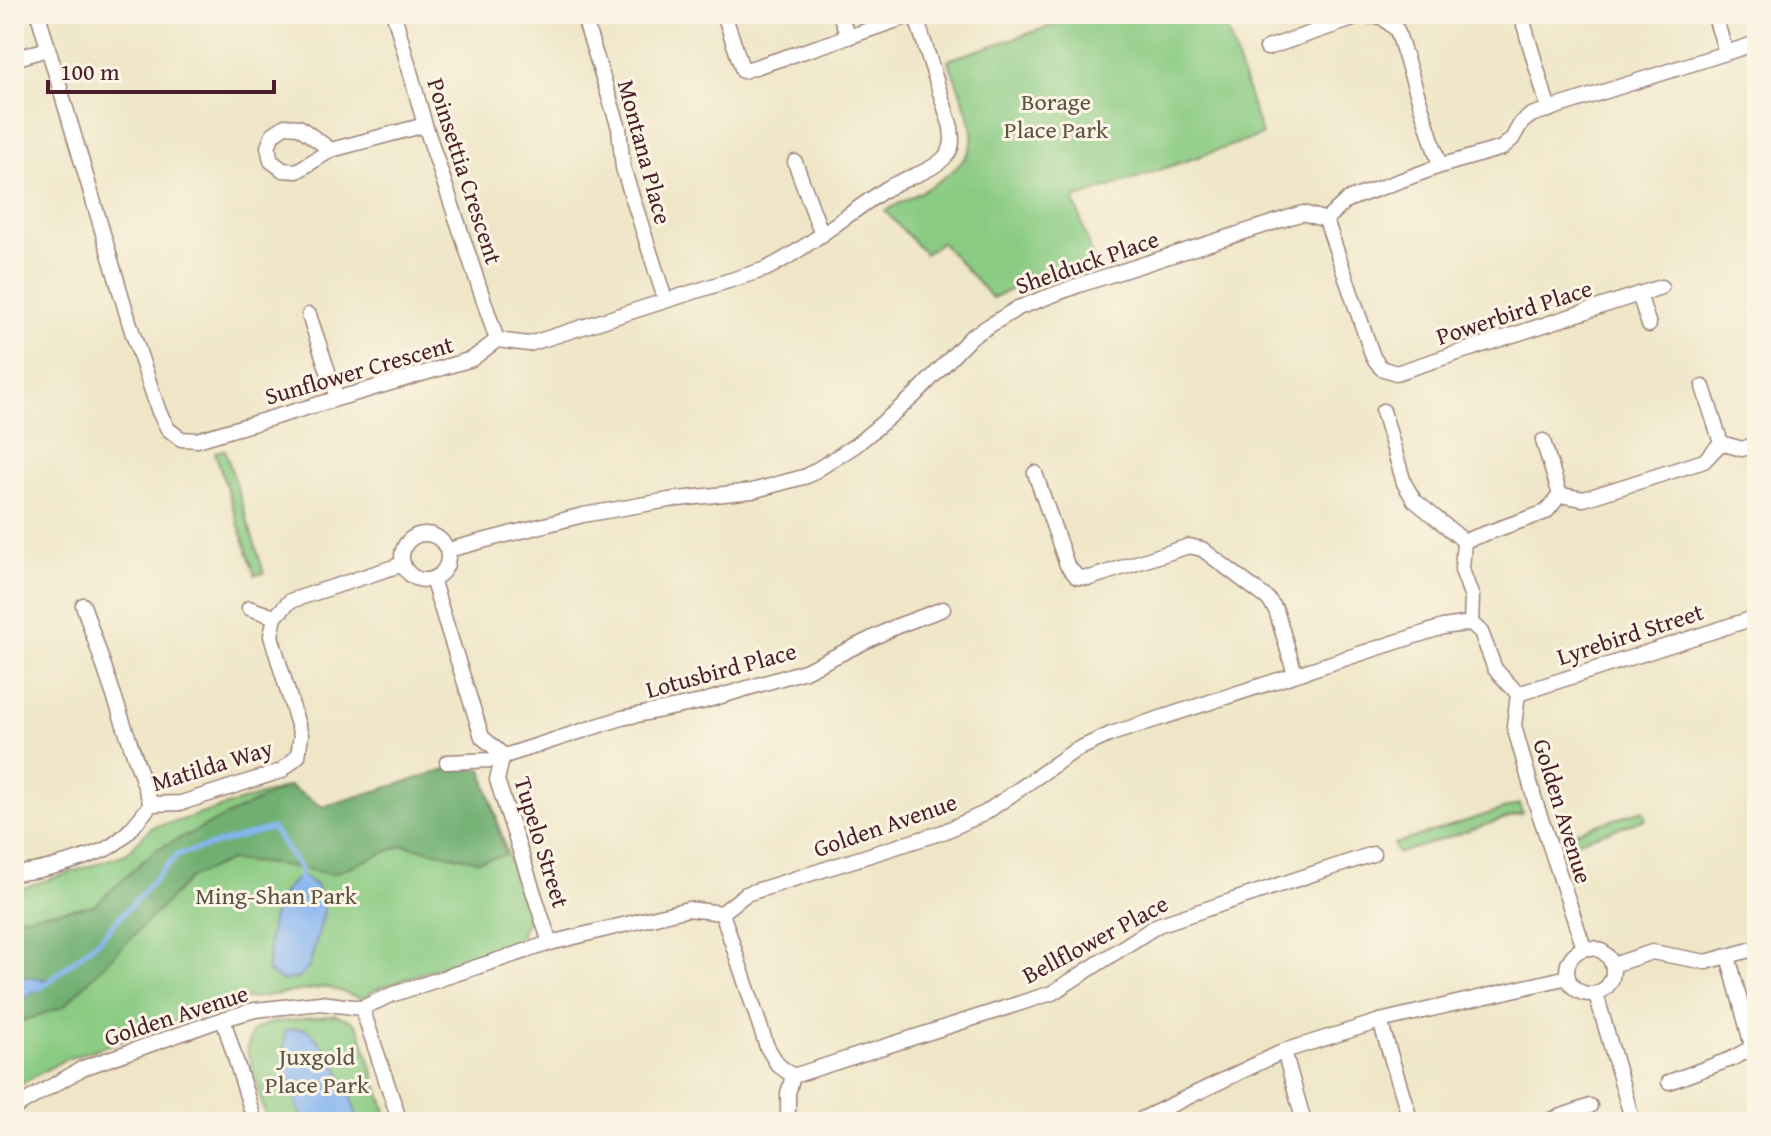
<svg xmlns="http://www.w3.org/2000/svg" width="1771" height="1136" font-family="'Gentium Book Plus',serif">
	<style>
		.green { fill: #8acb83; stroke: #6a7557; stroke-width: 2 }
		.forest { fill: #6faf71; stroke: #5c674e; stroke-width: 2 }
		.water { fill: #85b5f1; stroke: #686a8e; stroke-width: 2 }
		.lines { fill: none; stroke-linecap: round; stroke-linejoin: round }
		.stream { stroke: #85b5f1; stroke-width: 5 }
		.minor-casing { stroke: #9c8279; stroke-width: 17 }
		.minor { stroke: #fff; stroke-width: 14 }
		.labels { text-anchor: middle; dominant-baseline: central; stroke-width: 6; stroke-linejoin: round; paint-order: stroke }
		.park-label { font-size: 24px; fill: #5d5345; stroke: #fcf5e5 }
		.street-label { font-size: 24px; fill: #4a1f2b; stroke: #fcf5e5 }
	</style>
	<rect width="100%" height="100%" fill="#fcf5e5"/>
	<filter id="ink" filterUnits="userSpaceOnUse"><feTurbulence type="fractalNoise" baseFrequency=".0125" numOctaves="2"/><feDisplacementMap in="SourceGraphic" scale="16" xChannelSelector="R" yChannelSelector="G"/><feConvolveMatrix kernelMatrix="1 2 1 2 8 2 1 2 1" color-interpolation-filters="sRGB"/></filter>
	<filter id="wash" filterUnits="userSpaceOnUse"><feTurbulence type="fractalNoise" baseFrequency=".006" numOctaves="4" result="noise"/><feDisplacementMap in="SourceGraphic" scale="32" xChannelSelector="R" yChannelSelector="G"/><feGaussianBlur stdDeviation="1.8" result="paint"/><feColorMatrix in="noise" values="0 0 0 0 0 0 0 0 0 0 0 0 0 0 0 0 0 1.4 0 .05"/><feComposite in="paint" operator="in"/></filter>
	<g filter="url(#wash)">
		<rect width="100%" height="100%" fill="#efe6c7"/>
		<!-- green -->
		<g class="green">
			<path d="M1088 14H1222L1262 135 1074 199 1094 261 1023 284 992 298 941 242 925 254 885 211C913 195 979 169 972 131 968 107 956 82 948 60Z"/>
			<polygon points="225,450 264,573 255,575 215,452"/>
			<polygon points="449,769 482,769 527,919 519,939 374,990 363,999 327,987 239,1000 64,1060 14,1088 14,891 126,854 152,827 179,821 289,786 323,807"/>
			<polygon points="1519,804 1522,813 1397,854 1394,844"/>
			<polygon points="1643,810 1646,819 1575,842 1572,833"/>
			<polygon points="335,1015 350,1020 359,1028 389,1122 267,1122 247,1050 252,1031 269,1023"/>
		</g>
		<!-- forest -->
		<polygon class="forest" points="449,769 482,769 505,855 478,861 403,845 332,874 281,865 230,860 190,878 63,1007 14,1024 14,918 95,905 155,850 289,786 323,807"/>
		<!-- water -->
		<g class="water">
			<path d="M303 876 316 885 324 912 309 967 299 978 283 981 268 972C268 940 269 891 303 876Z"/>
			<polygon points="14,976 50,980 24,998 14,1000"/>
			<path d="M305 1028C333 1050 350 1088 358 1122H303L283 1061 285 1030Z"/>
		</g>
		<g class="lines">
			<!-- stream -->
			<polyline class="stream" points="31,988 41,988 98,941 177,855 272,828 300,869 299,882"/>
		</g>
	</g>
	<g filter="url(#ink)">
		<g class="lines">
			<!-- minor casing -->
			<g class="minor-casing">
				<g id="minor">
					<path d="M38 14 131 328 159 412 168 429 181 439 197 440 472 359 497 340 529 344 766 269C809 247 846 215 886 189 905 177 931 173 946 156 954 147 952 138 951 127L915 14"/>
					<polyline points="394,14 425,125 497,340"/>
					<polyline points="724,14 743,71 848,37 840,14"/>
					<polyline points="1527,14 1524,25 1549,110"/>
					<polyline points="1714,14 1726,52"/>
					<polyline points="583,15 619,128 623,168 665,299"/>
					<polyline points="848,37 915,14"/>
					<polyline points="1267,48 1362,16 1382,17 1397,30 1440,166"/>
					<polyline points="14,59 47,49"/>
					<polyline points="331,150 299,127 285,126 273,134 268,147 271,161 283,170 297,171 331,150 425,125"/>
					<polyline points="795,162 822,235"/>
					<polyline points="1326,220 1373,357 1381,368 1396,373 1661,287"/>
					<polyline points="1639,294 1649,325"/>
					<polyline points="309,315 337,398"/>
					<polyline points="1703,387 1721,443"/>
					<polyline points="1383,411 1404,483 1414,500 1464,541 1462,570 1472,597 1471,623"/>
					<polyline points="1543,441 1560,495"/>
					<polyline points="1035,473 1067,565 1077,577 1090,578 1189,546 1202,549 1268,599 1276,610 1295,674"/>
					<circle cx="425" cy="557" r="23"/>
					<polyline points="1464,541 1546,512 1560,495 1584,499 1704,461 1721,443 1742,449 1757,444"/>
					<polyline points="448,550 583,515 669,500 752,491 807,476 856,445 914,396 971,337 1018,308 1079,285 1303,213 1326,220 1347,200 1440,166 1502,148 1512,139 1521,123 1531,115 1757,43"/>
					<polyline points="432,579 482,737 503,755 497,780 550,943"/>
					<polyline points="83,605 151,804"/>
					<polyline points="249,608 275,617"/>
					<polyline points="1518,694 1757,617"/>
					<polyline points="447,762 492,760 622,718 701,702 805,671 897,626 943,609"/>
					<path d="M14 873C37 873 84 859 106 849 124 840 139 820 151 804L181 803 281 771 298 756 301 735 271 636 275 617 290 601 403 564"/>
					<polyline points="722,913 767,1047 778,1065 793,1076 788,1093 788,1122"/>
					<circle cx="1590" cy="971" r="23"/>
					<polyline points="1728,956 1752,1046"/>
					<polyline points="1613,965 1652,952 1706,962 1757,948"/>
					<polyline points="1596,994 1633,1122"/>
					<polyline points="362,1008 400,1122"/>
					<polyline points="223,1019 255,1122"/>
					<polyline points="1380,1021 1411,1122"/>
					<polyline points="1284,1051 1304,1122"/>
					<polyline points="793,1076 1052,993 1158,925 1373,854"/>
					<polyline points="1669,1082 1731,1059 1757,1045"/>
					<polyline points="14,1108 83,1068 223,1019 255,1010 320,1003 362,1008 391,995 550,943 688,909 722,913 746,894 943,832 985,813 1074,751 1111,734 1443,627 1471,623 1481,632 1495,669 1518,694 1514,726 1536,804 1584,948"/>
					<polyline points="1142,1119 1284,1051 1380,1021 1568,977"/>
					<polyline points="607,1122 617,1119"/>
					<polyline points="1545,1122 1590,1106"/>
				</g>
			</g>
			<!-- minor -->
			<use href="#minor" class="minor"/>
		</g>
	</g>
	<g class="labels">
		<!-- park labels -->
		<g class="park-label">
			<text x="1056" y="101">Borage<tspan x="1056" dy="28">Place Park</tspan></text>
			<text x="276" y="895">Ming-Shan Park</text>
			<text x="317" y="1056">Juxgold<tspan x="317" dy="28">Place Park</tspan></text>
		</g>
		<!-- street labels -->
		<g class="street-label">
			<text transform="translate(645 152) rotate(75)">Montana Place</text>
			<text transform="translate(465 171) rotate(72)">Poinsettia Crescent</text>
			<text transform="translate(1087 262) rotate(-19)">Shelduck Place</text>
			<text transform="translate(1514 312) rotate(-18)">Powerbird Place</text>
			<text transform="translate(359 370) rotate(-16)">Sunflower Crescent</text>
			<text transform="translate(1630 634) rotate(-18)">Lyrebird Street</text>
			<text transform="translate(721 670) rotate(-15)">Lotusbird Place</text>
			<text transform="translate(212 765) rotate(-17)">Matilda Way</text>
			<text transform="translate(1563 811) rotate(73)">Golden Avenue</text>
			<text transform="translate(885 825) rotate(-19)">Golden Avenue</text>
			<text transform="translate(542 842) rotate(73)">Tupelo Street</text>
			<text transform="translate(1095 939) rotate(-28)">Bellflower Place</text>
			<text transform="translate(176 1015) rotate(-18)">Golden Avenue</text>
		</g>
	</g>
	<!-- margin -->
	<rect width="1771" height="1136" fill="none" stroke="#fcf5e5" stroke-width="48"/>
	<!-- scale -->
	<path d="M48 80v12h226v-12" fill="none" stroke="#4a1f2b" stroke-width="4"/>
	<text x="60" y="80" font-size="24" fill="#4a1f2b" stroke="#fcf5e5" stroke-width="6" paint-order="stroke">100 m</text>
</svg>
